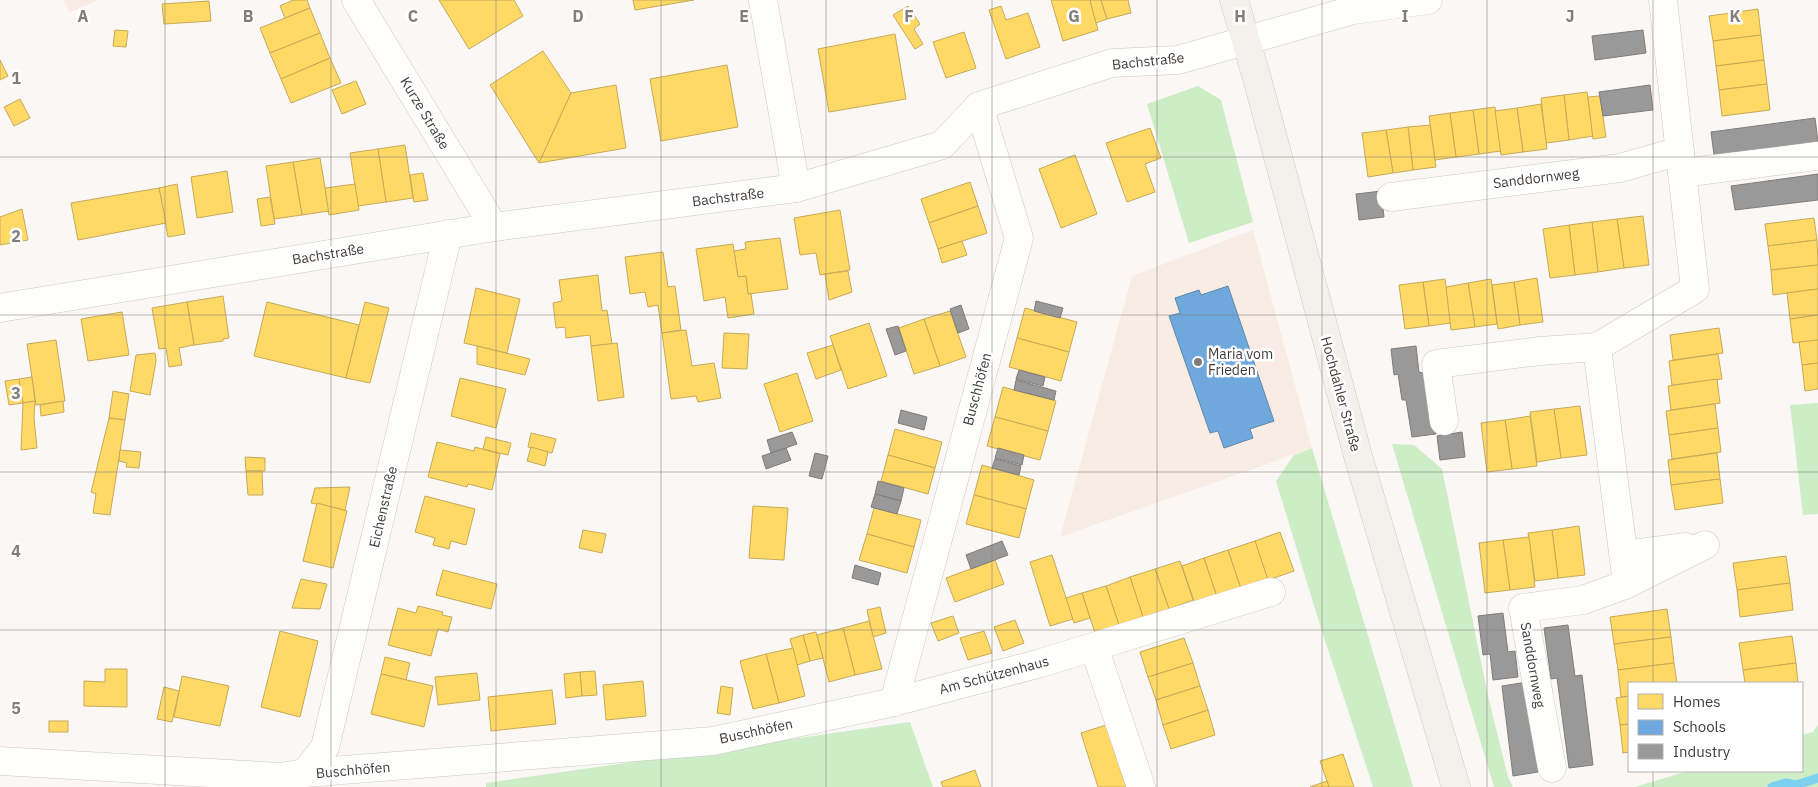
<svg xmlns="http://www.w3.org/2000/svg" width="1818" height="787" font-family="'IBM Plex Sans',sans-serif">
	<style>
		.built { fill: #f9ece4 }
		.green { fill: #cdedc6 }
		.homes { fill: #ffd966; stroke: #c6aa58 }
		.schools { fill: #6fa8dc; stroke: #6188ab }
		.industry { fill: #999; stroke: #7f7d7c }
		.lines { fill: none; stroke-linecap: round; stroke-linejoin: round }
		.stream { stroke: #7cd0f0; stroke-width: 9 }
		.street-casing { stroke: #ccc8c5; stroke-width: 29 }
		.secondary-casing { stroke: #ccc8c5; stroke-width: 29 }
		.street { stroke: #fefefd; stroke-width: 28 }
		.secondary { stroke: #f4f1ed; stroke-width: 28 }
		.grid { fill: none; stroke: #827d7a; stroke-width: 1; stroke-opacity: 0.55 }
		.poi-dot { fill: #827d7a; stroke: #fff; stroke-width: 2 }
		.labels { text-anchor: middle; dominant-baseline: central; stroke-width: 5; stroke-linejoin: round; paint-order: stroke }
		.street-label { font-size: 14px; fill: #413c39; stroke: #fff }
		.poi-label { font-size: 14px; fill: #413c39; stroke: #fff; text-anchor: start }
		.grid-label { font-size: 16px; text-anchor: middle; font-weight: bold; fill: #827d7a; stroke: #fff; stroke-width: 5; stroke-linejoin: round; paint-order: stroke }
	</style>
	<rect width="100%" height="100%" fill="#fbf7f4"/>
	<!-- built -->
	<g class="built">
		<polygon points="63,0 99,0 70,12"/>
		<polygon points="1253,230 1312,448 1060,537 1132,276"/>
	</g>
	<!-- green -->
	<g class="green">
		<polygon points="1198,86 1221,100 1253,222 1189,243 1147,104"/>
		<polygon points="1818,403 1818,514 1803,515 1790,405"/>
		<polygon points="1392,444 1414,445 1442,469 1488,696 1508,777 1513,787 1494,787"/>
		<polygon points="1312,448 1406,763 1413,787 1373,787 1319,622 1276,481 1294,455"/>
		<polygon points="910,722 933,787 486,787 486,783"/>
		<polygon points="1818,725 1818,787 1635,787 1688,771 1802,771 1802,735 1813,732"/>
	</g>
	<!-- homes -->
	<g class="homes">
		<polygon points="293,0 307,0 310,8 285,18 280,6"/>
		<polygon points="439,0 514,0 523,16 469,49"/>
		<polygon points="633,0 694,0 635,10"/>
		<polygon points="1051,0 1090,0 1098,30 1063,41"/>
		<polygon points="1090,0 1101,0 1107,19 1096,23"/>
		<polygon points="1101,0 1128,0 1131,13 1107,19"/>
		<polygon points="209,1 211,21 164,24 162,4"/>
		<polygon points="908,6 920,24 914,29 923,44 915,49 893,15"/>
		<polygon points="1001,6 1006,20 1028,13 1040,47 1006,59 989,10"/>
		<polygon points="310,8 320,33 270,53 260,28"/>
		<polygon points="1758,9 1761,35 1713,41 1709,16"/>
		<polygon points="115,30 128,31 126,47 113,46"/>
		<polygon points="964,32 976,68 946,78 933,42"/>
		<polygon points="320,33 330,58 281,79 270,53"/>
		<polygon points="895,34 906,99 829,112 818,49"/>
		<polygon points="1761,35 1764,60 1716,66 1713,41"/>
		<polygon points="543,51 571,93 539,163 490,85"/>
		<polygon points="330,58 341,83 291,103 281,79"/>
		<polygon points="0,60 8,76 0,80"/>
		<polygon points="1764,60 1767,84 1719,90 1716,66"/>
		<polygon points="727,65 738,127 661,141 650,79"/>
		<polygon points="356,81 366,104 342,114 332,90"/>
		<polygon points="1767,84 1770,110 1722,116 1719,90"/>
		<polygon points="616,85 626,148 539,163 571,93"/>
		<polygon points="1587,92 1593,136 1569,140 1564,95"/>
		<polygon points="1564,95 1569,140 1546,143 1541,98"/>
		<polygon points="1600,96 1606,137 1593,139 1588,97"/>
		<polygon points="20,99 30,118 14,126 4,107"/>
		<polygon points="1541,104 1547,149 1523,152 1517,108"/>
		<polygon points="1495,107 1501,151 1479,154 1473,110"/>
		<polygon points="1517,108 1523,152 1501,155 1495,111"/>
		<polygon points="1473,110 1479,154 1456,157 1450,113"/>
		<polygon points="1450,113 1456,157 1435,160 1429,116"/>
		<polygon points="1430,125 1436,167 1413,170 1408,127"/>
		<polygon points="1408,127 1413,170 1393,173 1386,130"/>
		<polygon points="1150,128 1161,158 1145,164 1155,192 1127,202 1106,143"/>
		<polygon points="1386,130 1393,173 1368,177 1362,133"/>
		<polygon points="405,145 413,198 386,202 378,149"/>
		<polygon points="378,149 386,202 358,206 350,153"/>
		<polygon points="1075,155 1097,214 1061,228 1039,169"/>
		<polygon points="320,158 329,211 302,215 293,162"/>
		<polygon points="293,162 302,215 274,219 266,166"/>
		<polygon points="227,171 233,212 197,218 191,177"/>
		<polygon points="423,173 428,200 414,202 410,175"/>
		<polygon points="970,182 978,206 929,223 921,199"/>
		<polygon points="177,184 185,234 168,237 159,188"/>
		<polygon points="355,184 359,210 329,215 325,188"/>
		<polygon points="159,188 166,223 78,240 71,203"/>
		<polygon points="270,197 275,224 261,226 257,199"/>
		<polygon points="978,206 987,233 938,249 929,223"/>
		<polygon points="22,209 28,240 0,245 0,217"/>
		<polygon points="840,210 850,270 820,275 816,253 800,255 794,218"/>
		<polygon points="1643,216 1649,265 1624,268 1617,219"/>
		<polygon points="1814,218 1817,240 1768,246 1765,224"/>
		<polygon points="1617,219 1624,268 1598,272 1592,222"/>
		<polygon points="1592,222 1598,272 1575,275 1569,225"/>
		<polygon points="1569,225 1575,275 1550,278 1543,229"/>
		<polygon points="780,238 788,289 748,294 746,276 738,277 734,251 746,249 745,242"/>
		<polygon points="1817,240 1818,265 1771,270 1768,246"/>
		<polygon points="962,241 967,255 942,263 938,249"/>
		<polygon points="733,244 738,277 746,276 748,294 751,294 754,314 728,318 725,297 704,301 696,249"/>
		<polygon points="663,252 668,287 675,286 681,330 662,333 658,305 648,307 645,292 630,294 625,257"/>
		<polygon points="1818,265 1818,289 1773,295 1771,270"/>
		<polygon points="848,271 852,292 829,300 825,274"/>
		<polygon points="598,275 602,311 607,310 612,344 591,346 590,335 566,338 565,327 556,328 553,303 562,301 559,280"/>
		<polygon points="1537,278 1543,322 1520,325 1514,282"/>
		<polygon points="1445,279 1451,323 1429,326 1423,282"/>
		<polygon points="1491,279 1497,324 1475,327 1468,283"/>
		<polygon points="1423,282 1429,326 1405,329 1399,285"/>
		<polygon points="1514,282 1520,325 1498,329 1492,285"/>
		<polygon points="1468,283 1475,327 1451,330 1446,287"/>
		<polygon points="476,288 520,299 507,353 464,343"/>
		<polygon points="1818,289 1818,315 1790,319 1787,293"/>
		<polygon points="223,296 229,338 223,339 223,341 194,345 187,302"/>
		<polygon points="187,302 194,345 179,348 182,365 169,367 166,348 159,349 152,308"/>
		<polygon points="267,302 359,325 346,378 254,356"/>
		<polygon points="365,302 389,308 370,383 346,378"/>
		<polygon points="1025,308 1077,322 1069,352 1017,338"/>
		<polygon points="950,311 966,357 940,366 924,319"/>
		<polygon points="122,312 129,355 88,361 81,319"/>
		<polygon points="1818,315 1818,340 1793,343 1790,319"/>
		<polygon points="924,319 940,366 914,374 899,328"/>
		<polygon points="869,323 887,376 848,389 830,336"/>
		<polygon points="1719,328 1723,353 1673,360 1670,335"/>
		<polygon points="686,330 692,366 714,363 721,398 698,402 696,396 671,399 662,333"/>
		<polygon points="724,333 749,334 747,369 722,368"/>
		<polygon points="1017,338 1069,352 1061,381 1009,367"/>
		<polygon points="56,340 65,401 36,405 27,344"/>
		<polygon points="1818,340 1818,363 1802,365 1799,342"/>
		<polygon points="617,343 624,397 598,401 591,346"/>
		<polygon points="833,345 841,370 816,379 807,353"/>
		<polygon points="477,346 530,359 525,375 477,364"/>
		<polygon points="155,353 156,361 150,395 130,391 136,355"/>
		<polygon points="1718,354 1722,379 1672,385 1669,361"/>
		<polygon points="1818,363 1818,389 1805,391 1802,365"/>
		<polygon points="797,373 813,421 780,432 764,384"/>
		<polygon points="32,377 35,401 23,403 19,379"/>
		<polygon points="460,378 506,389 496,428 451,416"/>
		<polygon points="19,379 23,403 9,405 5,381"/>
		<polygon points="1717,379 1720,403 1671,410 1668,386"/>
		<polygon points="1003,387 1056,401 1048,431 995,417"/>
		<polygon points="113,391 129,394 125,420 109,418"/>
		<polygon points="35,401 34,418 37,448 21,450 23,403"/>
		<polygon points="63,401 64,412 41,416 40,405"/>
		<polygon points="1715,404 1718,428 1669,435 1666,411"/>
		<polygon points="1580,406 1587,455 1561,458 1554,409"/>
		<polygon points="1554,409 1561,458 1537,462 1530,412"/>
		<polygon points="1530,416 1537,466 1512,469 1505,420"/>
		<polygon points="995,417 1048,431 1040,460 987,446"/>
		<polygon points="109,418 125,420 110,515 93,513 96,494 91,492"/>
		<polygon points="1505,420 1512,469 1487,472 1481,423"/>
		<polygon points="1718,428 1721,452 1672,459 1669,435"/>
		<polygon points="895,429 942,442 935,468 888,455"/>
		<polygon points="531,433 556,439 552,453 528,447"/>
		<polygon points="486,437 511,443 508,455 483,449"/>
		<polygon points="437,442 474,451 475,447 500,454 492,490 468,484 467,487 428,477"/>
		<polygon points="531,447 548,452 545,466 527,461"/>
		<polygon points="120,450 141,452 139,468 126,467 127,463 119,461"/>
		<polygon points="1717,453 1720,479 1671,485 1668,460"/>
		<polygon points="888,455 935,468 928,494 881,481"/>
		<polygon points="245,457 265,458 265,471 246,471"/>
		<polygon points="982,465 1034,480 1026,509 974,495"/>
		<polygon points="246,471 262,471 263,495 248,495"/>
		<polygon points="1720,479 1723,503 1675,510 1671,485"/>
		<polygon points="350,487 345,510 311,503 315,488"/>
		<polygon points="974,495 1026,509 1019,538 966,524"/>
		<polygon points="425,496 475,509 466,545 451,541 449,549 433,545 435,538 415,532"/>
		<polygon points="317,503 347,511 333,568 303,561"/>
		<polygon points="753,506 788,508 784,560 749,558"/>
		<polygon points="874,508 921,520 914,547 867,534"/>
		<polygon points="1579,526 1585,575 1558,578 1552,530"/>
		<polygon points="583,530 606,534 602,553 579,548"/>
		<polygon points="1552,530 1558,578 1535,581 1528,533"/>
		<polygon points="1280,532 1294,571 1268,580 1255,541"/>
		<polygon points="867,534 914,547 907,573 859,560"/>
		<polygon points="1529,537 1535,587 1510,590 1503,540"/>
		<polygon points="1503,540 1510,590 1485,593 1479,543"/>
		<polygon points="1255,541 1268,580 1241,589 1228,550"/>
		<polygon points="1228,550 1241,589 1217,597 1204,558"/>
		<polygon points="1052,555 1073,619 1050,626 1030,562"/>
		<polygon points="1786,556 1790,583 1737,590 1733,563"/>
		<polygon points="1204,558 1217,597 1195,604 1182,566"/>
		<polygon points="995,560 1004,584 955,602 946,578"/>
		<polygon points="1180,561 1193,600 1169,609 1155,569"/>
		<polygon points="1155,569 1169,609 1143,617 1130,577"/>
		<polygon points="443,570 497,584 491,609 436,595"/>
		<polygon points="1130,577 1143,617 1119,625 1106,586"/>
		<polygon points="301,579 327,584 320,609 292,608"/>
		<polygon points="1790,583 1793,610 1740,617 1737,590"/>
		<polygon points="1106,586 1119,625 1095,633 1082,593"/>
		<polygon points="1082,593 1090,618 1074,623 1066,598"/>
		<polygon points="418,606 443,612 442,615 452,617 448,632 438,629 431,656 388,645 398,608 416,613"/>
		<polygon points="880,607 886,633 873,637 867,610"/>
		<polygon points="1667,609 1671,637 1614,644 1610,617"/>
		<polygon points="953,616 959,633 938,641 931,623"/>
		<polygon points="1015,620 1024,643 1003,651 994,627"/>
		<polygon points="869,621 882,669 855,675 843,628"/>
		<polygon points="843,628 855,675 829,682 817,635"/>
		<polygon points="280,631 318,641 300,717 261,707"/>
		<polygon points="984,631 992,653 968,660 960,638"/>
		<polygon points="816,632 823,658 810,661 803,635"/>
		<polygon points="803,635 810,661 797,665 790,639"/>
		<polygon points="1792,636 1796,663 1743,670 1739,643"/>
		<polygon points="1671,637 1674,663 1618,670 1614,644"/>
		<polygon points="1184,638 1193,663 1148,677 1140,652"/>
		<polygon points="793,648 805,696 779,703 766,654"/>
		<polygon points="766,654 779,703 753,709 740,661"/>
		<polygon points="385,657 410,663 406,680 381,674"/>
		<polygon points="1193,663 1200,686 1156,700 1148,677"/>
		<polygon points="1674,663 1677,683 1629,683 1629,696 1621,697 1618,670"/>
		<polygon points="1796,663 1798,683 1745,683 1743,670"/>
		<polygon points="105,669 127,669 127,707 84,706 84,681 105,682"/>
		<polygon points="595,671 597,695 582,696 580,672"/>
		<polygon points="580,672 582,696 566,698 564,674"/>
		<polygon points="477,673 480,700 438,705 435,677"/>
		<polygon points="381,674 433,686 424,727 371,714"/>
		<polygon points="182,676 229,686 220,726 174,717"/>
		<polygon points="643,681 646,716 606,720 603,685"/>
		<polygon points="721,686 733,688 730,715 717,713"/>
		<polygon points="1200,686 1208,710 1163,725 1156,700"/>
		<polygon points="164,687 179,691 172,722 157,719"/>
		<polygon points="552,690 556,724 491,731 488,697"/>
		<polygon points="1629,696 1629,724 1620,725 1616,698"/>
		<polygon points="1208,710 1215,735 1171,749 1163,725"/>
		<rect x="49" y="721" width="19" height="11"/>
		<polygon points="1629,724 1629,752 1623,753 1620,725"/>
		<polygon points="1106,725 1126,787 1098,787 1081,733"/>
		<polygon points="1343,754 1354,787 1329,787 1320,761"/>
		<polygon points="975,770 981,787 943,787 941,782"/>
		<polygon points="1327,781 1329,787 1310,787"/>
	</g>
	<!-- schools -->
	<polygon class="schools" points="1228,286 1274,421 1250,429 1253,438 1224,448 1218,431 1210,433 1169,316 1180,313 1175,298 1199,290 1201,295"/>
	<!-- industry -->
	<g class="industry">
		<polygon points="1643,30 1646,53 1595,60 1592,36"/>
		<polygon points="1650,85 1653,110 1603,116 1599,92"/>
		<polygon points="1815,118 1818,142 1714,155 1711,132"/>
		<polygon points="1818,174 1818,200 1735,210 1731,186"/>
		<polygon points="1381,191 1384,217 1359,220 1356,194"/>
		<polygon points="1036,301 1063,308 1060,318 1034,311"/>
		<polygon points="961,305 969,329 958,333 950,309"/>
		<polygon points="898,326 906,351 895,355 886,329"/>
		<polygon points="1416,346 1419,372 1423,373 1427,396 1431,396 1436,434 1412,437 1406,400 1402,400 1398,374 1394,375 1391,349"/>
		<polygon points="1019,370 1045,377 1043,386 1016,379"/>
		<polygon points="1016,380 1056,391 1054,400 1014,390"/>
		<polygon points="901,410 927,417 924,430 898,423"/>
		<polygon points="792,432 797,444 771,453 767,440"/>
		<polygon points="1462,432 1465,457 1440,460 1437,436"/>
		<polygon points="786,448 791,460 766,469 762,456"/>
		<polygon points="998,448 1024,455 1022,465 995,458"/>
		<polygon points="815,453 828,456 822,479 809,476"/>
		<polygon points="995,459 1021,466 1019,475 992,468"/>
		<polygon points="878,481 904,488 901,501 875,494"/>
		<polygon points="875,494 901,501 897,514 871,507"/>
		<polygon points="1002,541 1008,555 971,569 966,555"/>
		<polygon points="855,565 881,573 878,585 852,578"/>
		<polygon points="1503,613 1508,652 1515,651 1518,677 1493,680 1490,654 1483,655 1478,616"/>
		<polygon points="1568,625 1575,676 1582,675 1593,765 1569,768 1557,678 1551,679 1544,628"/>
		<polygon points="1527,682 1538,772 1513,776 1502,686"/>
	</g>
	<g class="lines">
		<!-- stream -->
		<polyline class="stream" points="1772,787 1786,783 1796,785 1818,778"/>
		<!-- street casing -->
		<g class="street-casing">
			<g id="street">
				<polyline points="356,0 494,227"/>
				<polyline points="763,0 796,188"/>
				<polyline points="1682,173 1818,156"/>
				<polyline points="1391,197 1620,168 1680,151"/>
				<polyline points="0,308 494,227 796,188 942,145 979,106 1112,63 1178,60 1353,10 1428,0"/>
				<polyline points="1597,347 1627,584"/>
				<polyline points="1444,421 1436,364 1540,351 1597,347 1695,289 1663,0"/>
				<polyline points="1624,555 1686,547"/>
				<polyline points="1094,647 1141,787"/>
				<polyline points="894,702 1019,238 979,106"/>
				<polyline points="0,761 280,777 305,773 713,741 894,702 1041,663 1271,592"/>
				<polyline points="1552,768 1523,608 1583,600 1627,584 1705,545"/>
				<polyline points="305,773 325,747 448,234"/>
			</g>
		</g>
		<!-- secondary casing -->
		<g class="secondary-casing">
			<polyline id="secondary" points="1234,0 1258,82 1358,456 1456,787"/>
		</g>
		<!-- street -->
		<use href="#street" class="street"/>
		<!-- secondary -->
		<use href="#secondary" class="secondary"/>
	</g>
	<!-- grid -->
	<path class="grid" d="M165 0V787M331 0V787M496 0V787M661 0V787M826 0V787M992 0V787M1157 0V787M1322 0V787M1487 0V787M1653 0V683M0 157H1818M0 315H1818M0 472H1818M0 630H1818M1653 771V787"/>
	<!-- markers -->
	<circle class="poi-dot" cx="1198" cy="362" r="5"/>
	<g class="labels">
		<!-- street labels -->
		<g class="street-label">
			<text transform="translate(1148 61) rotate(-6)">Bachstraße</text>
			<text transform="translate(425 113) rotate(59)">Kurze Straße</text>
			<text transform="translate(1536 178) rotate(-7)">Sanddornweg</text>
			<text transform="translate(728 197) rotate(-7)">Bachstraße</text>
			<text transform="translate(328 254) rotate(-9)">Bachstraße</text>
			<text transform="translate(977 389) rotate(-75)">Buschhöfen</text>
			<text transform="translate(1341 394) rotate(75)">Hochdahler Straße</text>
			<text transform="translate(383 507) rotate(-77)">Eichenstraße</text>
			<text transform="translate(1533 665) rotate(80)">Sanddornweg</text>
			<text transform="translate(994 675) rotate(-15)">Am Schützenhaus</text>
			<text transform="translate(756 731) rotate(-12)">Buschhöfen</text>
			<text transform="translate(353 770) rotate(-5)">Buschhöfen</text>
		</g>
		<!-- poi labels -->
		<g class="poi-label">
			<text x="1208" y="354">Maria vom<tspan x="1208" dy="16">Frieden</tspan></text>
		</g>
	</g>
	<g class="grid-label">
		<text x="83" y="22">A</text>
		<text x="248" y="22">B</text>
		<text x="413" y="22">C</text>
		<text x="578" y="22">D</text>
		<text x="744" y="22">E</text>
		<text x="909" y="22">F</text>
		<text x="1074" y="22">G</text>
		<text x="1240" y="22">H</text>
		<text x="1405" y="22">I</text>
		<text x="1570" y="22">J</text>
		<text x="1735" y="22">K</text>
		<text x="16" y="84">1</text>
		<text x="16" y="242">2</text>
		<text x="16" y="399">3</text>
		<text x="16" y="557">4</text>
		<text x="16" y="714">5</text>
	</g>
	<!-- legend -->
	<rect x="1628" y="682" width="175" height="90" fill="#ffffff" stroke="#b3b1b0"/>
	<rect x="1638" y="694" width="25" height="15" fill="#ffd966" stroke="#b3b1b0"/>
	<text x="1673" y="707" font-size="15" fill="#413c39">Homes</text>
	<rect x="1638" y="720" width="25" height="15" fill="#6fa8dc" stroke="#b3b1b0"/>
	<text x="1673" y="732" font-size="15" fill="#413c39">Schools</text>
	<rect x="1638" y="744" width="25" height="15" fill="#999999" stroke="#b3b1b0"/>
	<text x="1673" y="757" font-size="15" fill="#413c39">Industry</text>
</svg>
